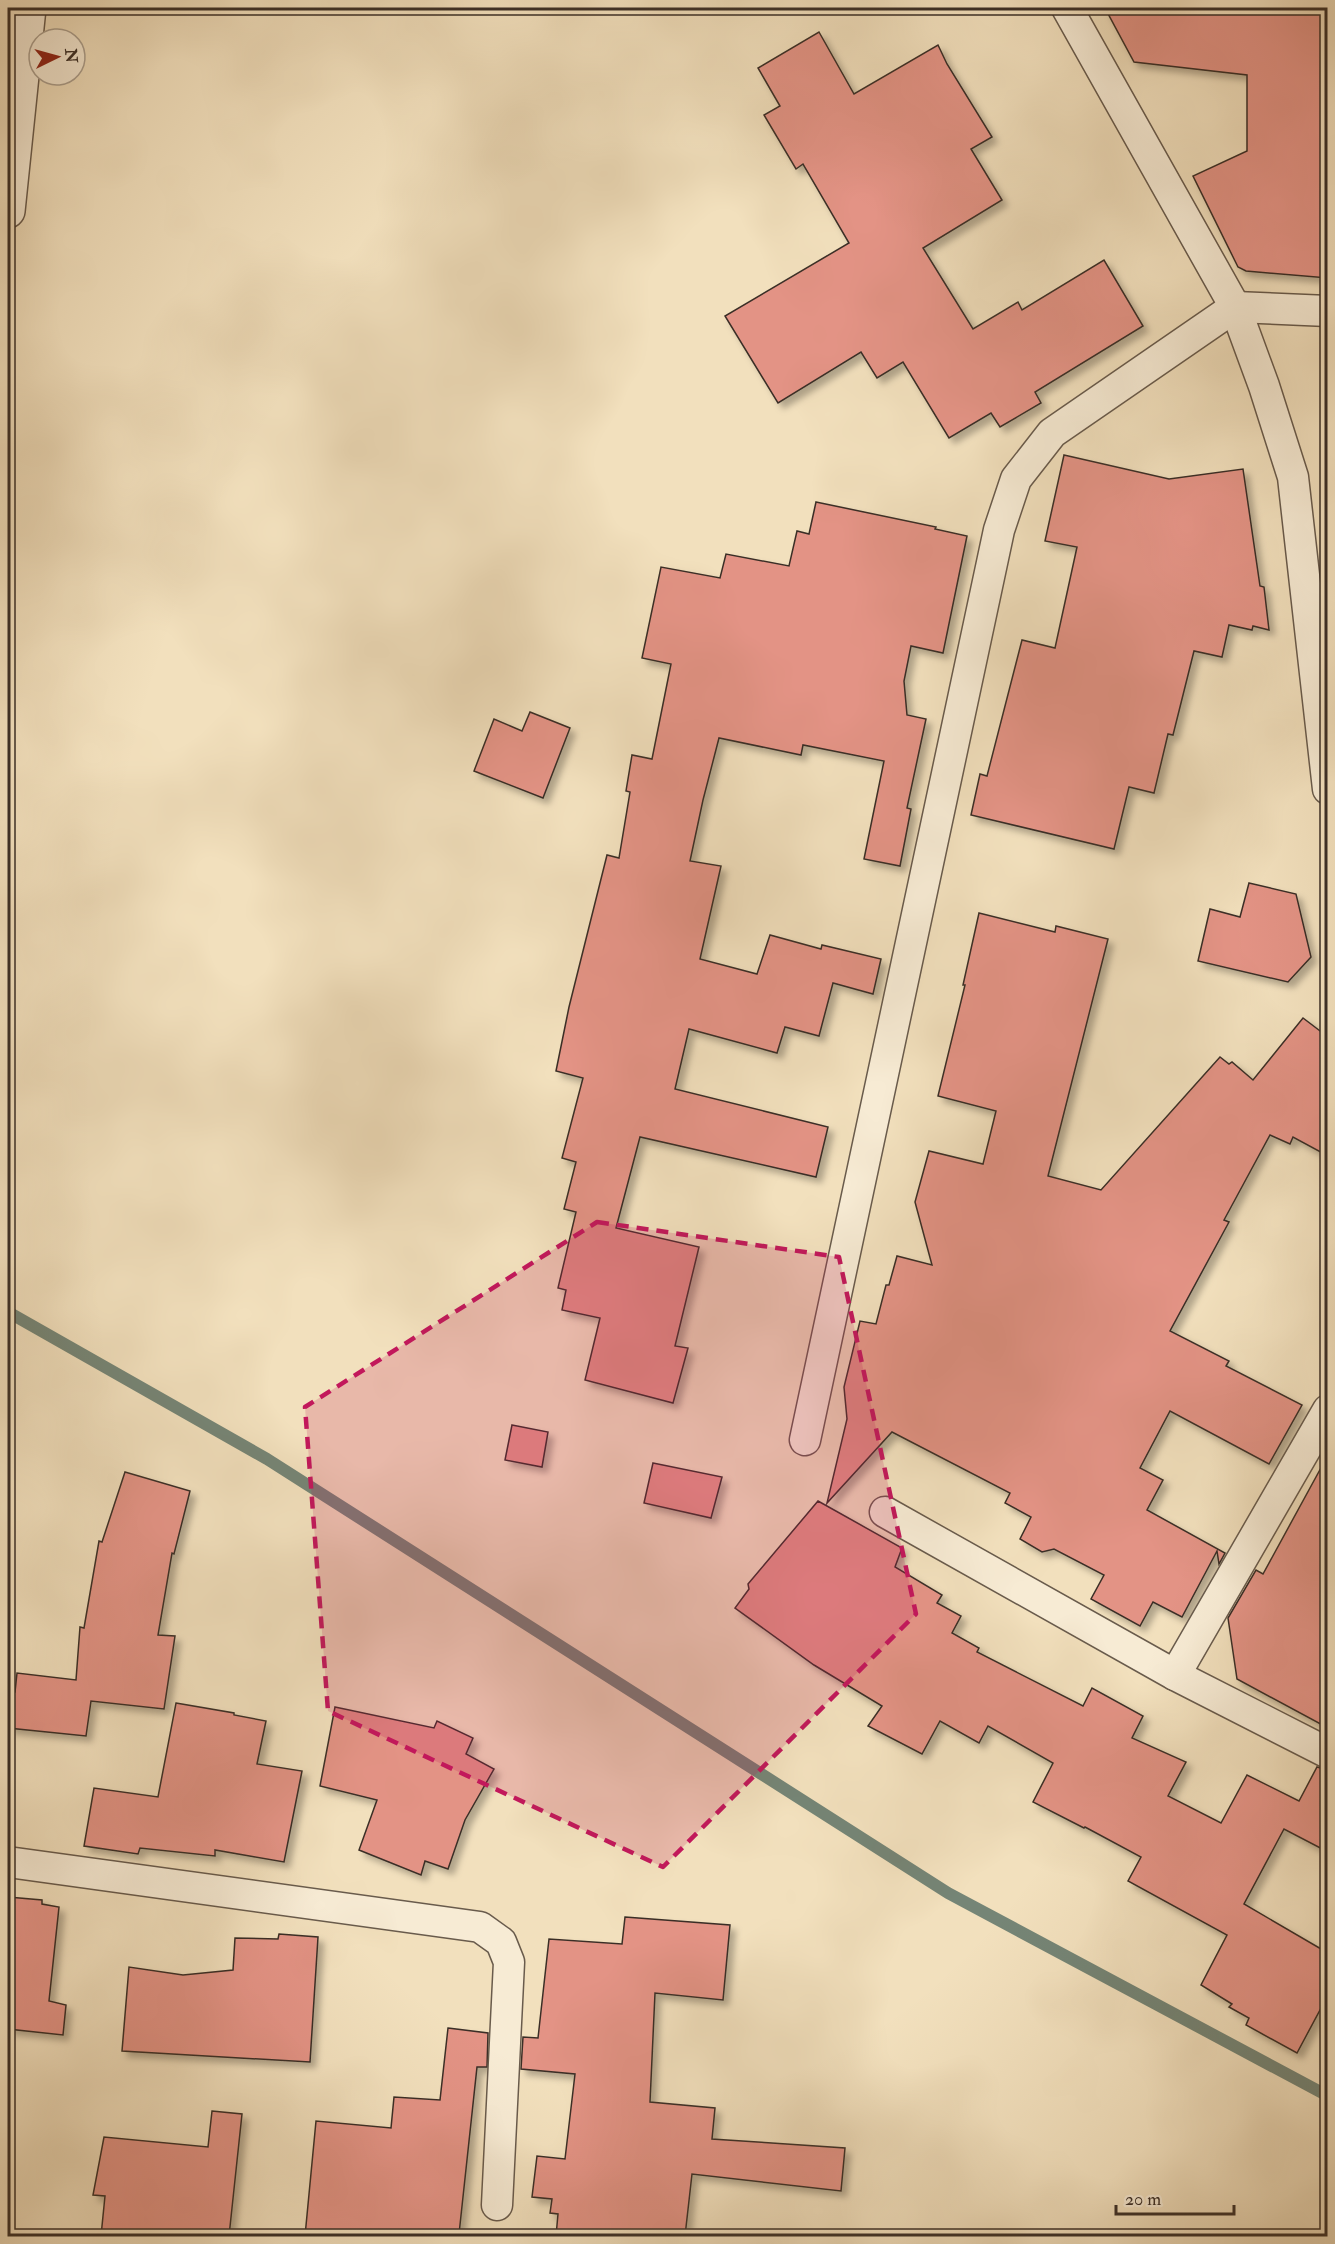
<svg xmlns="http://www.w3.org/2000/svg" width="1335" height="2244" font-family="'IM FELL Double Pica',serif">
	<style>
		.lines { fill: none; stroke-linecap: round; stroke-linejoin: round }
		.stream { stroke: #758576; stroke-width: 12 }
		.building { fill: #e39385; stroke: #3b2f27; stroke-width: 1.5; filter: url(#shadow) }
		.minor-casing { stroke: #695b4c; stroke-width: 33 }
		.tertiary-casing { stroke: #695b4c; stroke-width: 36 }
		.minor { stroke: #f7ebd4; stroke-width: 30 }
		.tertiary { stroke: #f7ebd4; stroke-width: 33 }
		.marked { fill: #c2185b; fill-opacity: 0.2; stroke: #c2185b; stroke-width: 4.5; stroke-dasharray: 12 8; stroke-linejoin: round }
	</style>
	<defs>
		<filter id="shadow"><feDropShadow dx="5.5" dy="5.5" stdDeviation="3" flood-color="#0004"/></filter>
	</defs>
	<rect width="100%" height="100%" fill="#f2e0bd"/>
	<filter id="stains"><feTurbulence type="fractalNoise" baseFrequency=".00333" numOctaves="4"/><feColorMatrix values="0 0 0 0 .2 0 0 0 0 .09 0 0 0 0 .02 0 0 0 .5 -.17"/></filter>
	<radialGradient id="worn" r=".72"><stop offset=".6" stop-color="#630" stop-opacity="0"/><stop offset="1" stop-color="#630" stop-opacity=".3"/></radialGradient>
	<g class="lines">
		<!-- stream -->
		<polyline class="stream" points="8,1312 267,1459 948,1893 1328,2096"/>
	</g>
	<!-- building -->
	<g class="building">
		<polygon points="1105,8 1138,11 1138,8 1328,8 1328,278 1246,271 1238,267 1193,176 1247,151 1247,75 1134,62"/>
		<polygon points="819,32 854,94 938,45 947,64 992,137 971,149 1002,200 923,248 973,329 1018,302 1022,310 1104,260 1143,326 1035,392 1041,403 1000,427 991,413 949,438 903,362 877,378 861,352 778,403 725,316 849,243 803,164 796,169 764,115 780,106 758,68"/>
		<polygon points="1064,455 1169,479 1243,469 1260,586 1264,587 1269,630 1253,626 1252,630 1229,625 1222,657 1194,651 1173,735 1168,734 1154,793 1129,787 1114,849 971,815 980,774 987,776 1022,640 1055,648 1077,547 1045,541"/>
		<polygon points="816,502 936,527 935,529 967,536 943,653 911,646 904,681 907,715 926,719 907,808 911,809 900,866 864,859 884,761 803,745 801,755 719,738 703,800 690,861 721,866 700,959 757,974 770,935 821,949 822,945 881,959 873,994 833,983 819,1036 785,1027 777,1053 689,1029 675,1089 828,1127 816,1177 640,1137 616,1228 699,1247 675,1346 688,1348 673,1403 585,1380 600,1318 562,1310 566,1290 558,1288 576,1212 564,1209 576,1162 562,1158 583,1078 556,1071 569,1007 607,855 619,858 630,792 626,791 632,755 652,759 671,664 642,658 661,567 720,578 726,554 789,566 797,531 809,534"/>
		<polygon points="530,712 570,728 543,798 474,771 494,719 522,731"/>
		<polygon points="1249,883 1296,894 1311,957 1288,982 1198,961 1210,909 1240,917"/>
		<polygon points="979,913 1055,932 1056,926 1108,939 1048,1176 1101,1190 1220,1057 1229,1064 1232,1062 1253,1080 1303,1018 1328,1037 1328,1156 1293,1137 1290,1144 1270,1135 1224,1220 1229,1222 1170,1331 1229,1361 1226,1366 1302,1405 1269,1464 1170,1411 1140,1468 1163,1480 1147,1510 1225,1553 1219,1564 1217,1551 1182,1617 1153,1602 1140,1626 1091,1599 1104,1575 1054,1549 1042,1552 1020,1539 1031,1517 1005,1503 1010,1493 892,1432 827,1503 847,1419 844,1387 860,1321 876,1324 886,1285 889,1285 897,1256 932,1265 915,1202 929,1151 983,1164 996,1111 938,1096 965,985 963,985"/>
		<polygon points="512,1425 548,1432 542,1467 505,1460"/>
		<polygon points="1328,1455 1328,1728 1237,1679 1228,1618 1256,1570 1263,1574"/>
		<polygon points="653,1463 722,1477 711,1518 644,1503"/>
		<polygon points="125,1472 190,1491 174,1554 172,1553 158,1635 175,1636 164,1709 91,1701 86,1736 8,1728 8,1691 15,1692 17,1673 76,1680 80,1627 84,1628 99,1541 102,1542"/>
		<polygon points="818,1501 902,1548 895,1567 942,1595 937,1603 961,1616 952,1633 979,1648 977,1652 1083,1706 1092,1688 1143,1716 1132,1738 1186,1762 1168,1796 1221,1823 1247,1775 1299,1801 1317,1767 1328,1770 1328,1852 1284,1829 1244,1904 1328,1953 1328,1995 1297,2053 1246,2025 1249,2018 1229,2007 1232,2004 1201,1985 1227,1935 1128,1881 1141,1857 1085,1827 1084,1828 1033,1802 1053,1763 988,1726 979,1743 940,1721 922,1754 868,1726 882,1706 814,1665 735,1608 749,1589 748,1584"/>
		<polygon points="176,1703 234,1713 234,1715 266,1721 257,1764 302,1771 284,1862 215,1850 215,1856 140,1848 138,1854 84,1846 94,1788 158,1797"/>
		<polygon points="335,1707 434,1728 437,1721 473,1738 466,1754 494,1769 465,1820 448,1869 425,1861 421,1875 359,1850 377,1800 320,1786"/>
		<polygon points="8,1897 42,1900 42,1904 59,1907 49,2001 66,2005 63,2035 8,2029"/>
		<polygon points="625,1917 730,1925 723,2000 655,1993 650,2102 715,2108 712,2139 845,2148 841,2191 692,2174 685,2236 556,2236 558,2214 550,2213 552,2199 532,2197 537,2156 565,2159 575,2074 521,2069 523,2037 538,2038 549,1939 622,1944"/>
		<polygon points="279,1934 318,1937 310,2062 122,2051 129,1967 183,1975 233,1970 235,1938 278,1939"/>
		<polygon points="448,2028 488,2033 487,2067 477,2067 459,2234 410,2230 409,2236 305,2236 316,2121 391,2128 394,2097 440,2100"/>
		<polygon points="212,2111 242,2114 229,2236 101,2236 105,2196 93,2195 104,2137 208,2147"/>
	</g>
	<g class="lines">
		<!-- minor casing -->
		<g class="minor-casing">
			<g id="minor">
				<polyline points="1067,8 1235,307 1264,386 1293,477 1328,789"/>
				<polyline points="805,1440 999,530 1016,479 1052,433 1235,307 1328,311"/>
				<polyline points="885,1512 1175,1675 1328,1753"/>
				<polyline points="1175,1675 1328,1410"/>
				<polyline points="8,1862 480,1927 501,1942 509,1962 497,2205"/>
			</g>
		</g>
		<!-- tertiary casing -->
		<g class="tertiary-casing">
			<polyline id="tertiary" points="8,211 29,8"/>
		</g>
		<!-- minor -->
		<use href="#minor" class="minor"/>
		<!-- tertiary -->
		<use href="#tertiary" class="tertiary"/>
	</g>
	<!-- marked area -->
	<path class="marked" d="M597 1222 839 1257 916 1614 663 1867 328 1711 305 1407Z"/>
	<!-- margin -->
	<rect width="1335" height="2244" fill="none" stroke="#f2e0bd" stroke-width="30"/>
	<rect x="9" y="9" width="1317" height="2226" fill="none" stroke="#3b2f27" stroke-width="3"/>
	<rect x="15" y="15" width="1305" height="2214" fill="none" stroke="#3b2f27" stroke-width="1.5"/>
	<!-- north arrow -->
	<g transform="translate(57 57) rotate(85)"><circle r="28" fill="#f7ebd4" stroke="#aca08f" stroke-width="1.5"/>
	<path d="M0-4.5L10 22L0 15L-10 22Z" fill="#8f2418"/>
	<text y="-9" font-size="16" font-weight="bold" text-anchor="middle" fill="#3b2f27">N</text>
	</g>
	<!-- scale -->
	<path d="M1116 2205v9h118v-9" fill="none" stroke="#3b2f27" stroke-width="3"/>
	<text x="1125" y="2205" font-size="18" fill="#3b2f27" stroke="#f7ebd4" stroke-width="4.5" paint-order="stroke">20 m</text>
	<rect width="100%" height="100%" filter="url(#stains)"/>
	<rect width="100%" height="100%" fill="url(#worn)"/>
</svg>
